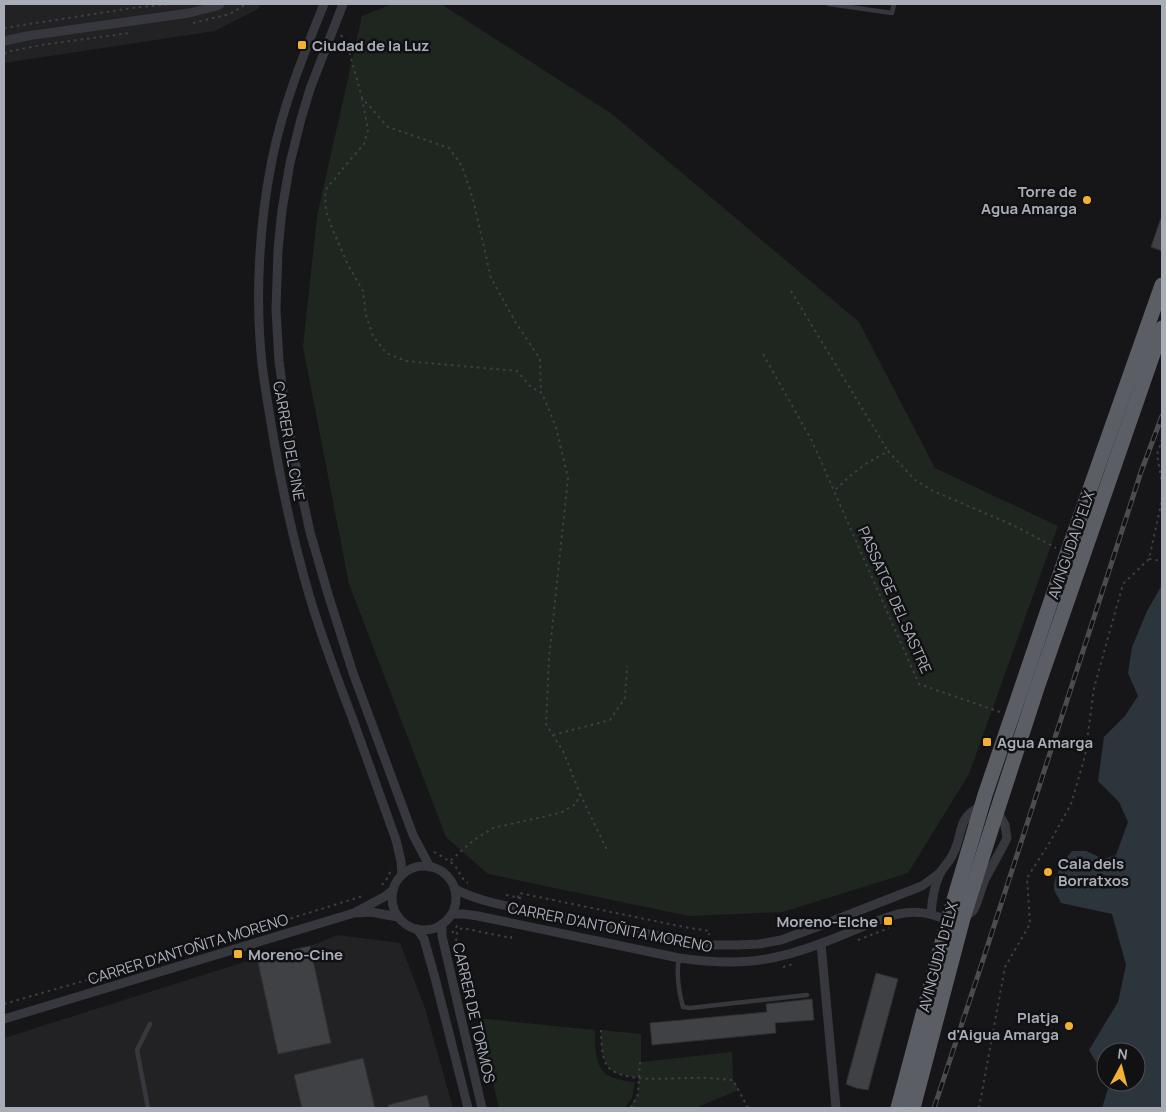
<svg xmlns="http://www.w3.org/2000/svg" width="1166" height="1112" font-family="Manrope,sans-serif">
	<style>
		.built { fill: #222225 }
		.green { fill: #1e261f }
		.water { fill: #2c353c }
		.building { fill: #404145; stroke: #303034 }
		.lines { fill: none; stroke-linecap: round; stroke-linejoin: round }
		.path { stroke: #3d3f44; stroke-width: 2; stroke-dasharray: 2.5 4; stroke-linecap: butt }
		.service { stroke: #37383d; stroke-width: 4.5 }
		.minor { stroke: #37383d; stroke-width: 9 }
		.trunk { stroke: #5b5e65; stroke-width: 15 }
		.rail-casing { stroke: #4a4c52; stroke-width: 5 }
		.rail { stroke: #111113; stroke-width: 3; stroke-dasharray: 9; stroke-linecap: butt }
		.poi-dot { fill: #f2b134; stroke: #111113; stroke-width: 2 }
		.labels { text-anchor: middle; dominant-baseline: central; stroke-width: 5; stroke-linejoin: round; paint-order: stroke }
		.poi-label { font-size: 15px; font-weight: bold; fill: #a8adb8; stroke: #111113; text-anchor: start }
		.street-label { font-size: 15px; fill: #a8adb8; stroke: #111113 }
	</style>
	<rect width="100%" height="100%" fill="#161618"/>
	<!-- built -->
	<g class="built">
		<polygon points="4,4 261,4 258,9 215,31 4,63"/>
		<polygon points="338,935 400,943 425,1008 453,1108 4,1108 4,1038 257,958 310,946"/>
	</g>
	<!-- green -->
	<g class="green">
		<polygon points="392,4 441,4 612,114 859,322 935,468 1058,526 969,774 908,873 783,912 689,916 488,874 446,837 349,584 303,347 317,216 362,16"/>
		<path d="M477 1018 595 1030C595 1044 594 1067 608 1075 616 1080 626 1081 635 1082L632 1098 625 1108H499Z"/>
		<path d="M601 1030 641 1034V1062L732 1052 733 1080 739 1090 695 1108H629L638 1094 639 1078C632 1076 622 1076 616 1073 601 1066 601 1044 601 1030Z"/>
	</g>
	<!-- water -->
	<path class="water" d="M1162 585V1108H1102L1110 1082H1136V1052H1106V1064L1096 1062 1089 1050 1118 1002 1126 965 1112 914 1061 903C1059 898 1054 892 1054 888 1053 877 1066 858 1072 851H1086L1104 859 1116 855 1128 822 1119 802 1098 781 1104 737 1125 716 1138 696 1128 673 1132 647 1147 611Z"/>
	<!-- building -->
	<g class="building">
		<polygon points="1161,218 1162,219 1162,251 1151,247"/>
		<polygon points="310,946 331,1043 278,1054 257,958"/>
		<polygon points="876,973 898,979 868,1090 856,1088 846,1084"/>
		<polygon points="812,999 814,1020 775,1023 776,1033 652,1045 650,1023 767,1012 766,1004"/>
		<polygon points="363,1058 375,1108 302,1108 294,1075"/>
		<polygon points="427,1095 430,1108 389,1108 388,1105"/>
	</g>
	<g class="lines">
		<!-- path -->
		<g class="path">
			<polyline points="193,23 230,14 246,4"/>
			<polyline points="4,28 132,8 170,4"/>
			<polyline points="341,35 349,51 362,98 388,127 449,148 462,166 473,199 491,278 516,323 540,359 541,392"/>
			<polyline points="4,54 11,51 41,45 129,33"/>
			<polyline points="362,98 368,130 364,144 344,167 334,180 327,187 325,196 326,211 332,228 348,265 363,291 366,315 373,336 386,353 406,361 517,371 531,387 542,393 556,427 568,478 549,658 546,724 564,753 580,794 576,804 560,813 493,828 474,840 450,861"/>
			<polyline points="791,291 888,451"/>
			<polyline points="763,354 812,441 834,491"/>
			<polyline points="1162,439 1157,455 1162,483"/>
			<polyline points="1149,559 1162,561"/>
			<polyline points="1000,712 919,684 834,491 850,476 864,465 888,451 915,480 933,491 1015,526 1056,548"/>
			<polyline points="553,735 610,720 625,698 627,666"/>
			<polyline points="580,794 608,852"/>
			<path d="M434 852C441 856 449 860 455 866 460 872 461 879 468 883"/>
			<polyline points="382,885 389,876 391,868"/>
			<polyline points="506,895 525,899"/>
			<polyline points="518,898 519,893 684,927 709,931 709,935"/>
			<polyline points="452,933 457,926 460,924"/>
			<polyline points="858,940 889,928"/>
			<polyline points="783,967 793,964"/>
			<polyline points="461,972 462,972 456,939 457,932 462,928 511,938 512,932"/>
			<polyline points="4,1004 163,958 363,896"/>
			<path d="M601 1030C601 1039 602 1057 606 1064 617 1084 671 1078 691 1078 705 1077 719 1079 733 1080L748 1108"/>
			<polyline points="631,1108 638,1094 640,1062"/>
			<polyline points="979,1108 1005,967 1030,924 1027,878 1050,842 1071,804 1085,756 1094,688 1123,584 1149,559 1162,500"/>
		</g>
		<!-- service -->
		<g class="service">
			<polyline points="829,4 892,13 894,4"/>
			<path d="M679 958C676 973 679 992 683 1007L690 1008 807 995"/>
			<polyline points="148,1108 137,1050 150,1024"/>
		</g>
		<!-- minor -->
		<g class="minor">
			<path d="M324 4C303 56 283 105 272 160 259 225 255 298 262 364 265 390 270 416 274 441 283 494 295 547 310 598 322 638 337 678 352 717 367 758 381 799 396 840L401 861 402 875"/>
			<polyline points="343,4 310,89 301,119 290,163 282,210 278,250 276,310 279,361 285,406 297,472 310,532 328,594 353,673 413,835 430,867"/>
			<polyline points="4,41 27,36 189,13 217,6 220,4"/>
			<circle cx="424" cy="898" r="32"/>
			<path d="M455 889C484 904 518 908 550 914 594 923 637 932 681 940L708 945H737L759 944 781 940 817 927 922 886 941 872"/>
			<polyline points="357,913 371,912 398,917"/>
			<path d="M452 914H464L478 916 679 958C733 966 771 963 822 943 848 934 872 921 898 914 918 910 928 913 948 920L952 919"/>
			<path d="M931 914C932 900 934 886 940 873 944 866 950 861 953 854 964 832 956 819 981 806L983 807"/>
			<polyline points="965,917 973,911 976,905 985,879 1003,846 1007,838 1005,825 997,811 995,811"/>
			<polyline points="442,924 442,936 482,1108"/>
			<polyline points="417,929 424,939 435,978 468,1108"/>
			<polyline points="821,944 836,1108"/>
			<polyline points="4,1019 354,913 384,897 393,890"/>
		</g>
		<!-- trunk -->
		<g class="trunk">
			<polyline points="898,1108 948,920 985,795 1067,554 1162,285"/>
			<polyline points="913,1108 963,918 997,811 1037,688 1162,328"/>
		</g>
		<!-- rail casing -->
		<g class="rail-casing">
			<polyline id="rail" points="934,1108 982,963 1141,472 1162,416"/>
		</g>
		<!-- rail -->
		<use href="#rail" class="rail"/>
	</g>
	<!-- markers -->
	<g class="poi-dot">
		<rect x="297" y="40" width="10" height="10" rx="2.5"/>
		<circle cx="1087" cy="200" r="5"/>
		<rect x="982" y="737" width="10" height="10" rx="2.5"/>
		<circle cx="1048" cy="872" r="5"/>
		<rect x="883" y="916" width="10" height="10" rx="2.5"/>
		<rect x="233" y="949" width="10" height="10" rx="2.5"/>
		<circle cx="1069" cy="1026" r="5"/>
	</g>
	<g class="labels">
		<!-- poi labels -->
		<g class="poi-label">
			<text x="312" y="45">Ciudad de la Luz</text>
			<text x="1077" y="191" text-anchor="end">Torre de<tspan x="1077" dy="17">Agua Amarga</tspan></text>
			<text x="997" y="742">Agua Amarga</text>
			<text x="1058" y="863">Cala dels<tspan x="1058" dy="17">Borratxos</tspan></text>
			<text x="878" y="921" text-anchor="end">Moreno-Elche</text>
			<text x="248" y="954">Moreno-Cine</text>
			<text x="1059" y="1017" text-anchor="end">Platja<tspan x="1059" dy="17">d'Aigua Amarga</tspan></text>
		</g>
		<!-- street labels -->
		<g class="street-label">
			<text transform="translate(289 441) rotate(80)">CARRER DEL CINE</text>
			<text transform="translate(1071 545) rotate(-71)">AVINGUDA D'ELX</text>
			<text transform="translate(895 600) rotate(66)">PASSATGE DEL SASTRE</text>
			<text transform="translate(610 927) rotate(11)">CARRER D'ANTOÑITA MORENO</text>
			<text transform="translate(188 949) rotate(-17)">CARRER D'ANTOÑITA MORENO</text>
			<text transform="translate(938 957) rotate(-75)">AVINGUDA D'ELX</text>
			<text transform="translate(474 1013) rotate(77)">CARRER DE TORMOS</text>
		</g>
	</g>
	<!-- border -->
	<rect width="1166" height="1112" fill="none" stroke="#a8adb8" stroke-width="10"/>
	<!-- north arrow -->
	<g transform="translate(1121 1067) rotate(7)"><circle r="24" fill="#111113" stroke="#4d4f55"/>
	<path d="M0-4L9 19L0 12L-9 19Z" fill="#f2b134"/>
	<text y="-8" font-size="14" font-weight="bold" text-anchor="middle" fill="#a8adb8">N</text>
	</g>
</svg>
